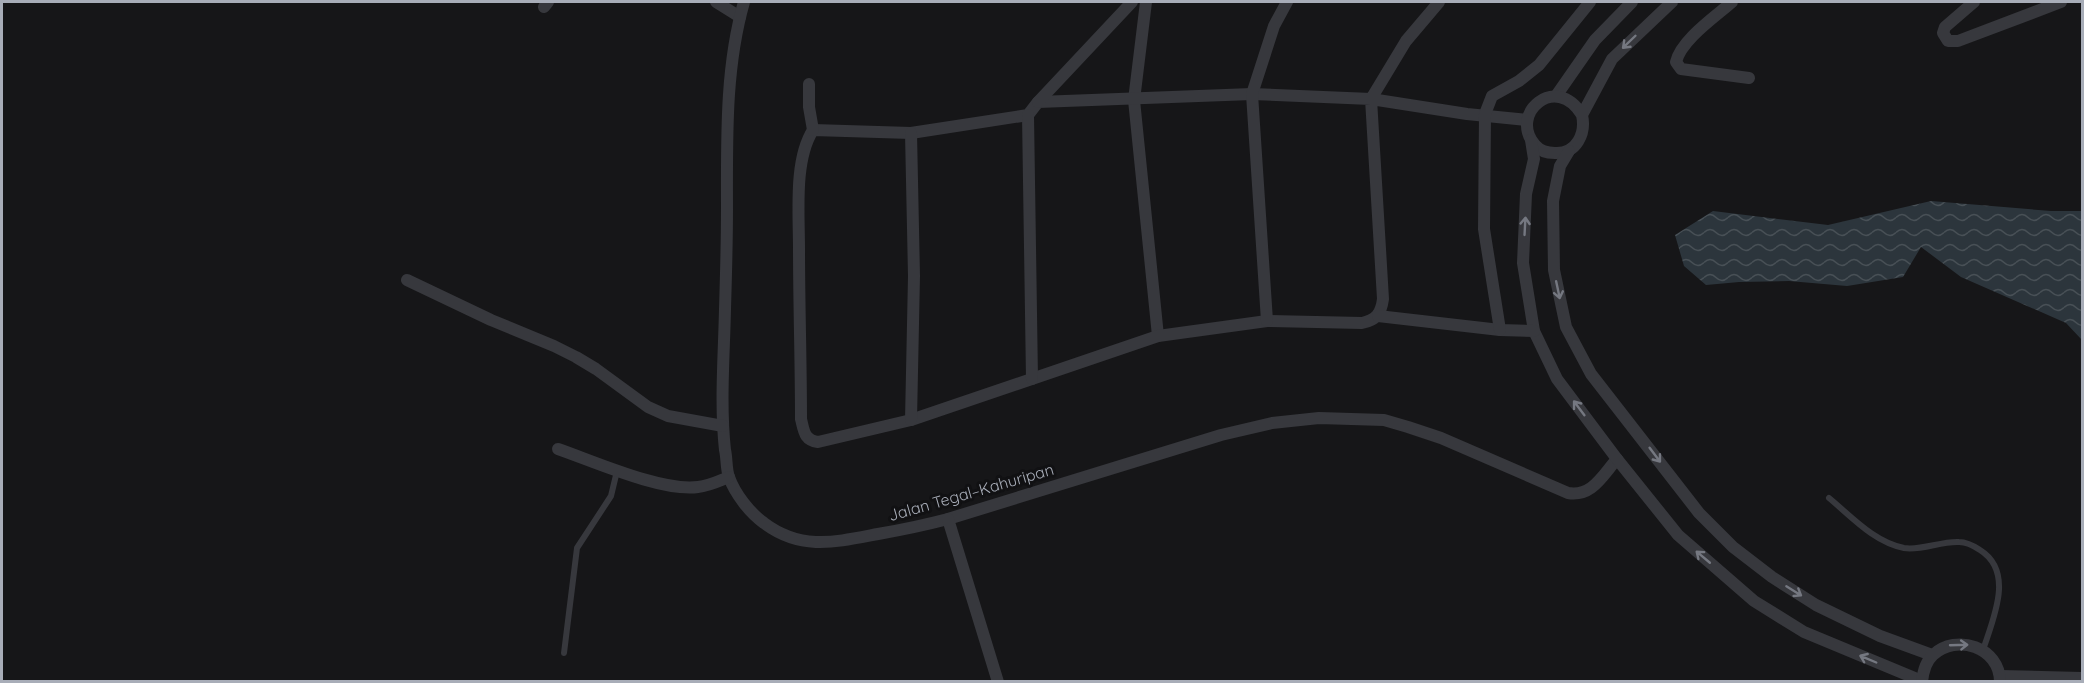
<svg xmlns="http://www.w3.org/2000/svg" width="2084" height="683" font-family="Quicksand,sans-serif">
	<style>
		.water { fill: url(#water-waves) }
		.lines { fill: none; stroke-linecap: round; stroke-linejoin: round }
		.service { stroke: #37383d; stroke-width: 6 }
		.minor { stroke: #37383d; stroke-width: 12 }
		.oneway { stroke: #757881 }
		.labels { text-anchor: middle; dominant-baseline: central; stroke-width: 6; stroke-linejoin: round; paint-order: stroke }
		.street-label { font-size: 16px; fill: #a8adb8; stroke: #111113 }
	</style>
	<defs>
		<pattern id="water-waves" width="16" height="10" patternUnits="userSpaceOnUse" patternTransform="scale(1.5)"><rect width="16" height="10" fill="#2c353c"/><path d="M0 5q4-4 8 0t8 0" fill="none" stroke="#485056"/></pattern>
	</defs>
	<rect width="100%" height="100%" fill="#161618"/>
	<!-- water -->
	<polygon class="water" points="1931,201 2051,211 2082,211 2082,340 2066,323 1961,277 1921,247 1903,277 1847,286 1789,281 1739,282 1706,285 1684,266 1675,235 1713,211 1828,225"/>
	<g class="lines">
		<!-- service -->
		<g class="service">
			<path d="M1829 498C1852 517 1874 542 1904 548 1921 551 1941 541 1959 542 1966 542 1974 546 1980 550 2015 572 1993 619 1983 650"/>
			<polyline points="564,653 577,548 611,496 617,471"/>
		</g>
		<!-- minor -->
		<g class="minor">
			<polyline points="716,2 740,17"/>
			<path d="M744 2C725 68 727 140 727 209 727 242 726 276 725 309 724 356 720 404 725 450 727 458 726 469 729 477 735 494 750 513 764 523 801 551 836 542 878 534 901 530 925 525 948 519L1221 435 1272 423 1319 418 1384 420 1408 427 1441 438 1568 493C1592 497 1602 476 1617 459"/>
			<polyline points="1146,2 1134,100 1158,336"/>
			<path d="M1439 2 1406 41 1371 99 1383 299C1381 314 1376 320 1362 323L1267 321 1158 336 911 420 818 442C804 440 804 431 801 419 801 362 799 305 799 248 799 212 794 160 813 130L911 133 1028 115 1038 102 1252 94 1371 99 1467 114 1527 120"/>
			<path d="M1732 2C1715 17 1681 40 1676 62L1681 69 1749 78"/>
			<polyline points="1974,2 1945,27 1943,33 1948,41 1958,41 2061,2"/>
			<polyline points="544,7 548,2"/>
			<polyline points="809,84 809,107 813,130"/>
			<polyline points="1556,96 1595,40 1632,2"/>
			<polyline points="1038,102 1132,2"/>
			<polyline points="1028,115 1032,379"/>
			<path d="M1582 115C1556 72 1508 114 1535 145 1540 151 1548 153 1555 153 1577 154 1586 133 1582 115L1612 59 1672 2"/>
			<polyline points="911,133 914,276 911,420"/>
			<polyline points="1531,140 1534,159 1526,194 1523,263 1534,331 1557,379 1617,459 1678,535 1754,601 1804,632 1922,681"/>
			<polyline points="1569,151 1560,166 1553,201 1554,270 1566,327 1591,374 1699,513 1733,547 1772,577 1816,605 1880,636 1932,655"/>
			<polyline points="407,280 491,320 554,346 576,357 596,369 648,407 668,416 723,426"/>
			<polyline points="1378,316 1500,330 1534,331"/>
			<polyline points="1267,321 1252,94 1274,26 1287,2"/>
			<polyline points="1500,330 1484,229 1485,114 1492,96 1519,81 1539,65 1590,2"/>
			<path d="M558 449C593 461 662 492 698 487 709 486 719 481 729 477"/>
			<polyline points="948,519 998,682"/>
			<polyline points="2000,676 2082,678"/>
			<path d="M1922 682C1923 672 1925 662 1933 655 1956 633 2000 647 2000 682"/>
		</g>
	</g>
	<!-- one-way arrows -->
	<defs><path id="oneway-shaft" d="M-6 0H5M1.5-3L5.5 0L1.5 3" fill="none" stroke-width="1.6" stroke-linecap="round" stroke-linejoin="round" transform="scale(1.5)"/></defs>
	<g class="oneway">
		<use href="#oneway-shaft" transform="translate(1629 42) rotate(136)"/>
		<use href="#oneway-shaft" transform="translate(1525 226) rotate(-87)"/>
		<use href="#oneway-shaft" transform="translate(1558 290) rotate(78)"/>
		<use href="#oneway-shaft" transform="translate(1579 408) rotate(-127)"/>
		<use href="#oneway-shaft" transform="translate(1655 455) rotate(53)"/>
		<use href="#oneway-shaft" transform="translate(1703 557) rotate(-140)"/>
		<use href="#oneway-shaft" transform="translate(1794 591) rotate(32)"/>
		<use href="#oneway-shaft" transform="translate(1959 645) rotate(-2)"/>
		<use href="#oneway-shaft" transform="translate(1868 659) rotate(-157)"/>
	</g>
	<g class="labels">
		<!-- street labels -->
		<g class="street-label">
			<text transform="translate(971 492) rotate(-16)">Jalan Tegal–Kahuripan</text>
		</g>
	</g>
	<!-- border -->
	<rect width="2084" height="683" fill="none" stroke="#a8adb8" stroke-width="6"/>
</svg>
